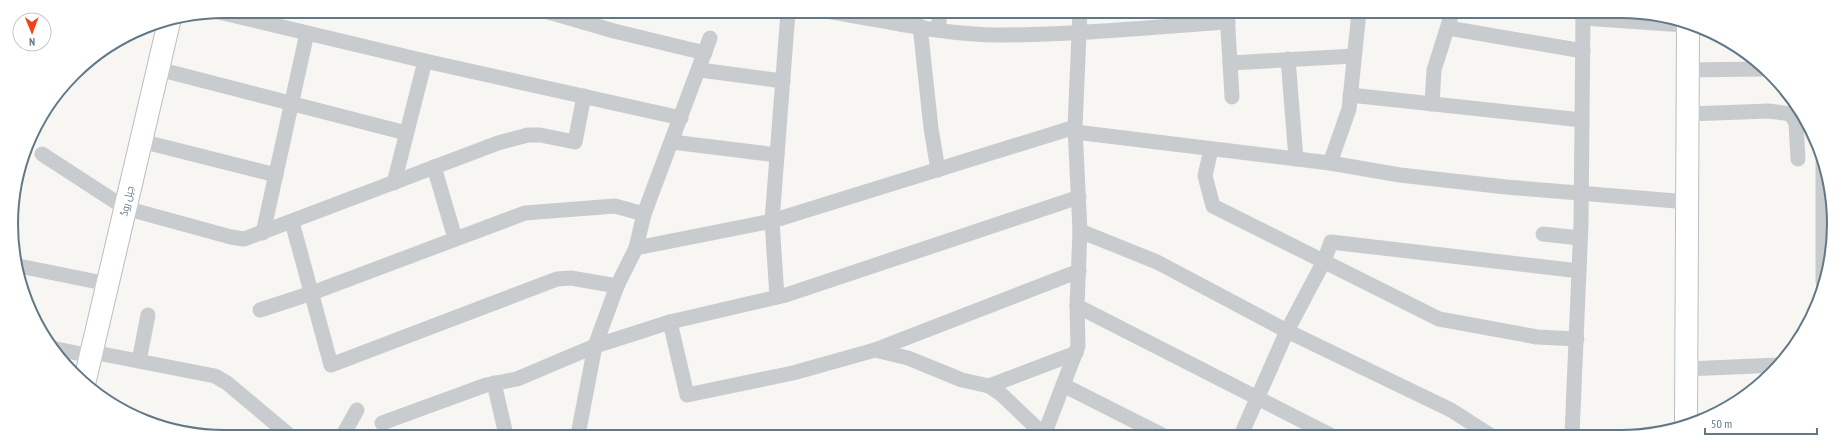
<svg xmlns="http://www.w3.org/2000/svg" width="1845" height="448" font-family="'PT Sans Narrow',Cairo,sans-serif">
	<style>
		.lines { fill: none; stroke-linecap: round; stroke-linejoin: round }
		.secondary-casing { stroke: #b8bec2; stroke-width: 24 }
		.street { stroke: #c9cccf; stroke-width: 15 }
		.secondary { stroke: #fff; stroke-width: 22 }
		.labels { text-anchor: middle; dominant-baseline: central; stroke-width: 4; stroke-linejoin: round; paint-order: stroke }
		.street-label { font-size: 10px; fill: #637887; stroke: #fff }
		.rim { fill: none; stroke: #637887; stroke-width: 2 }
	</style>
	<rect width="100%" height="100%" fill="#f7f6f3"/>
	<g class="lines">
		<!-- secondary casing -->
		<g class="secondary-casing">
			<g id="secondary">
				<polyline points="85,380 169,22"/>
				<polyline points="1686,424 1688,26"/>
			</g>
		</g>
		<!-- street -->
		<g class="street">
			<polyline points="545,11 614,31 705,53"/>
			<polyline points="219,12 425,61 681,118"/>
			<path d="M832 12C887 21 944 35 1000 35 1076 35 1152 27 1228 22"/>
			<polyline points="939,12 939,30"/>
			<polyline points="1227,12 1232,97"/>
			<polyline points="1583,18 1684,25"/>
			<polyline points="920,26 931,128 938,170"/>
			<polyline points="1448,28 1583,51"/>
			<polyline points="1288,59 1296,159"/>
			<polyline points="1230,63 1354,56"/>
			<polyline points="158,69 406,133"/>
			<polyline points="700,70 783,81"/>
			<polyline points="1688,70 1761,69"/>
			<polyline points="1350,95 1582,120"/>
			<polyline points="1432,104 1434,70 1452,13"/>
			<polyline points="1689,114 1769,111 1791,114 1796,123 1798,159"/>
			<polyline points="1075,132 1330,163 1400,175 1506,187 1688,202"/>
			<polyline points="141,141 276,175"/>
			<polyline points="672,142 777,155"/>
			<polyline points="1211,149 1205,176 1213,206 1439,319 1537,337 1577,339"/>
			<polyline points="42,154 125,208 231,237 244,239 498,143 528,135 540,135 575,142 584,96"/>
			<polyline points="1823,160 1823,282"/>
			<polyline points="1330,163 1349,109 1359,12"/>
			<polyline points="434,167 455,238"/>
			<polyline points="394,183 425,61"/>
			<polyline points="292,222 331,365 557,279 571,278 617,286"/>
			<polyline points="1080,231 1157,262 1287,331 1451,410 1490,435"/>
			<polyline points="263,233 307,33"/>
			<polyline points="1543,234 1580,238"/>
			<polyline points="636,248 772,221 1075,127"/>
			<polyline points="19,266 108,284"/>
			<polyline points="777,297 772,221 788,12"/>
			<polyline points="1077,306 1330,435"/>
			<polyline points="260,310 312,293 525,213 615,206 644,214"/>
			<polyline points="670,322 687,395 793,373 875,350 1079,271"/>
			<polyline points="52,348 91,356"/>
			<polyline points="875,350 908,358 962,380 989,386 1001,394 1044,435"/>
			<polyline points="92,352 215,376 227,383 289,435"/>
			<polyline points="139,361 148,315"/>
			<polyline points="1686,369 1779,365"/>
			<polyline points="494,383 506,435"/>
			<polyline points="1063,385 1162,435"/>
			<polyline points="989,386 1076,353"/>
			<polyline points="382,423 486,385 517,379 595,346 670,322 786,295 1079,197"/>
			<polyline points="343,435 357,410"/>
			<polyline points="578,435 595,346 617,286 636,248 644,214 710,38"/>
			<polyline points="1044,435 1078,346 1077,306 1080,231 1075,127 1080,12"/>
			<polyline points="1241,435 1287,331 1324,261 1331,242 1579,271"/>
			<polyline points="1572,435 1581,224 1583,13"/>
		</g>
		<!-- secondary -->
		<use href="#secondary" class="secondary"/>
	</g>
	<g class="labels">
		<!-- street labels -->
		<g class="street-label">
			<text transform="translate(127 201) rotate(-77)">جیل روڈ</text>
		</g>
	</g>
	<!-- crop -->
	<path d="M0 0H1845V448H0ZM224 18H1621A206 206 0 0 1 1827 224V224A206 206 0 0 1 1621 430H224A206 206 0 0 1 18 224V224A206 206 0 0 1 224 18Z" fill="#fff" fill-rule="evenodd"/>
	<path class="rim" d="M224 18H1621A206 206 0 0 1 1827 224V224A206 206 0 0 1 1621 430H224A206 206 0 0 1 18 224V224A206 206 0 0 1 224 18Z"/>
	<!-- north arrow -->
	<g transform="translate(32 32) rotate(179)"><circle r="19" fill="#ffffff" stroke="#c1c9cf"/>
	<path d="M0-3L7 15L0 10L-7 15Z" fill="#f34017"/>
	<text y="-6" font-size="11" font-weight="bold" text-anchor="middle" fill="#637887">N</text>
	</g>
	<!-- scale -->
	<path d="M1705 428v6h112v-6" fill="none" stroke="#637887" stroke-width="2"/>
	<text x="1711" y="428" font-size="12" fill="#637887" stroke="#ffffff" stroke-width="3" paint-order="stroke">50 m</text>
</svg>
